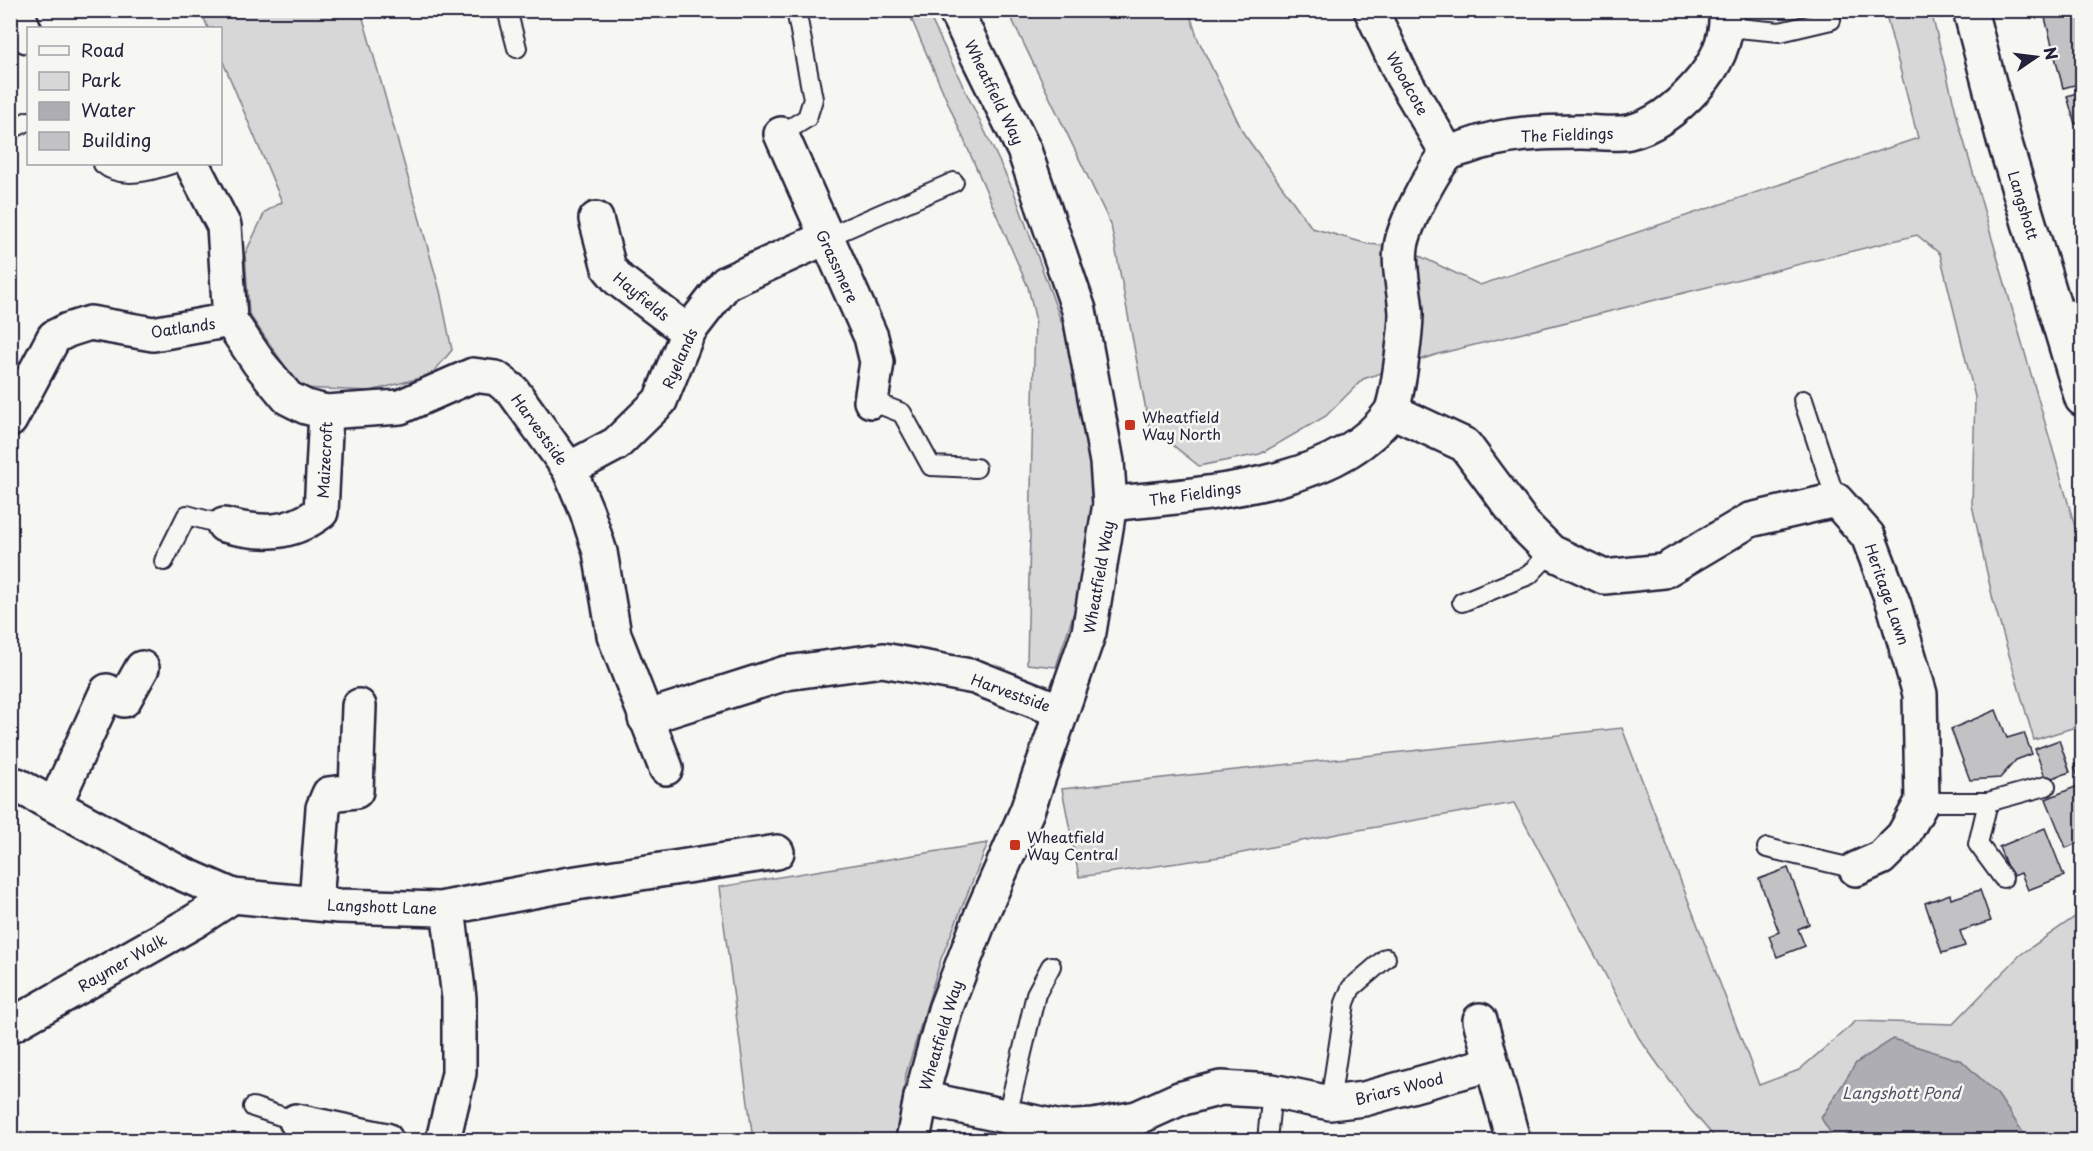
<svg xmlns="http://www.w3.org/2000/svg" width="2093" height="1151" font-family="'Playpen Sans',sans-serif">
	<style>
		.green { fill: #d7d7d7; stroke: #7c7c89; stroke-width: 1.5 }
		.water { fill: #adadb3; stroke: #757583; stroke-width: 1.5 }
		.building { fill: #c2c2c4; stroke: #22223b; stroke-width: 1.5 }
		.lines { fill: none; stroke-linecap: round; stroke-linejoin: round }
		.lane-casing { stroke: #22223b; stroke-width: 22 }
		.street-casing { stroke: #22223b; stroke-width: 38 }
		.lane { stroke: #f6f6f2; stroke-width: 18 }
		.street { stroke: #f6f6f2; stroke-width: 33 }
		.poi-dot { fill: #c8321e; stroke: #f6f6f2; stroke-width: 2 }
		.labels { text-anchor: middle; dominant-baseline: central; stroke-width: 5; stroke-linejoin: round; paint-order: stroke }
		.street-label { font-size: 15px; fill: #22223b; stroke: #f6f6f2 }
		.poi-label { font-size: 15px; fill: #22223b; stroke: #f6f6f2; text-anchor: start }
		.water-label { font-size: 16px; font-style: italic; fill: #535365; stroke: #f6f6f2 }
	</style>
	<rect width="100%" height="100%" fill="#f6f6f2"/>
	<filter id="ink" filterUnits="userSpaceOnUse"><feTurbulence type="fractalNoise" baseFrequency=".0167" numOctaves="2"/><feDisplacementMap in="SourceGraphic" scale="12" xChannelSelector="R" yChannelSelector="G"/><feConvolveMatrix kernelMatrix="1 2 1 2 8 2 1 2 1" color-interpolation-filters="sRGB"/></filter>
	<g filter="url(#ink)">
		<!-- green -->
		<g class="green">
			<polygon points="201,11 361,11 440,291 452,350 431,375 371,391 300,388 249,314 245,254 265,212 282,202 221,57 220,28 208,28"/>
			<polygon points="908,11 927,11 1014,192 1079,370 1095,499 1077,603 1056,667 1027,664 1035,317 1028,287"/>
			<polygon points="1008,11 1189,11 1197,37 1244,134 1312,228 1368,244 1401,247 1480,285 1918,138 1885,11 1931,11 1959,124 2082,551 2082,725 2034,740 1993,600 1972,505 1975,397 1940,254 1917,235 1438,354 1363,379 1326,416 1260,454 1199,466 1149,426 1111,225"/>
			<polygon points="1622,728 1759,1085 1799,1070 1856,1021 1953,1024 2020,955 2082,912 2082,1140 1717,1140 1690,1109 1639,1038 1514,803 1342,833 1227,856 1079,877 1062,789"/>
			<polygon points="988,843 941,959 906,1074 896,1140 753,1140 719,887"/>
		</g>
		<!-- water -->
		<polygon class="water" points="1893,1039 1962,1061 1998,1095 2028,1140 1835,1140 1821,1118 1856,1063"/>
		<!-- building -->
		<g class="building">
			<polygon points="2043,10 2082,10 2082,83 2063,88"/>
			<polygon points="2082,91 2082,122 2075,124 2067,96"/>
			<polygon points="1996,710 2007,738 2024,733 2032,754 2016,760 2000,778 1970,780 1951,729"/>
			<polygon points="2059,740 2070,772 2046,780 2035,749"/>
			<polygon points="2074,764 2082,766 2082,841 2066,848 2046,799 2080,785"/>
			<polygon points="2045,828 2064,876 2028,890 2021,873 2011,877 1999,847"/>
			<polygon points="1788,868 1809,924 1798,929 1805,946 1777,957 1769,936 1779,932 1759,879"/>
			<polygon points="1980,890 1991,921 1960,931 1965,946 1942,953 1925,903 1950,894 1951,899"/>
		</g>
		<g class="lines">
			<!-- lane casing -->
			<g class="lane-casing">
				<g id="lane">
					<polyline points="507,10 517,48"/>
					<polyline points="1727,27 1780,32 1831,20"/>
					<polyline points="10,130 28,121"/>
					<polyline points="781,134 807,118 813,99 796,10"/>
					<path d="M103 164C122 180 151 171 172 164"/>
					<polyline points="825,238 954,182"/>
					<polyline points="2057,314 2082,307"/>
					<polyline points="1803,400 1836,500"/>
					<polyline points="871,401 902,413 931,466 976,468"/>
					<polyline points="164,561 187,515 224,525"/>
					<polyline points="1462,602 1529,575 1551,552"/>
					<polyline points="1922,802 1988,802 2046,786"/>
					<polyline points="1988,802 1978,844 2003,878"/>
					<polyline points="1767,848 1856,869"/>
					<polyline points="1330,1103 1345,1003 1351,988 1386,958"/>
					<polyline points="253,1107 296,1121"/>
					<polyline points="1007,1116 1036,994 1051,966"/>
					<polyline points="1267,1140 1272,1091"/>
				</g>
			</g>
			<!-- street casing -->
			<g class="street-casing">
				<g id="street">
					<polyline points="16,10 27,36"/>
					<polyline points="1371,10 1402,76 1448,154"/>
					<polyline points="1970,10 2004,140 2082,399"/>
					<polyline points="781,134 871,337 877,362 871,401"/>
					<polyline points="192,164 224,226 230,320 259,363 288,398 306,407 326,412 400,407 473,375 496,378 513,391 569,469 587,512 600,552 614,635 666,768"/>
					<polyline points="596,219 609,268 619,280 688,332"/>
					<polyline points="1392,411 1465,445 1525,526 1551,552 1604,577 1664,571 1750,520 1836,500 1868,536 1894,605 1920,694 1922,802 1903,836 1881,858 1856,869"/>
					<polyline points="10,420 54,337 68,330 90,323 153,334 230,320"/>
					<polyline points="569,469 616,444 660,401 688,332 726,283 825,238"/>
					<path d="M1110 504C1195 494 1337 489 1390 413 1398 402 1406 328 1406 313 1405 292 1398 268 1401 247 1404 225 1431 173 1446 156 1451 151 1461 149 1467 147 1504 133 1543 132 1582 132 1596 132 1614 135 1629 132 1656 126 1679 106 1697 86 1717 64 1728 40 1726 10"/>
					<path d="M224 525C260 534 289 536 321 512L326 412"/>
					<polyline points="645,718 786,673 883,660 975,677 1061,711"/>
					<polyline points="10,785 17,785 176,871 233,896 339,906 440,909 570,884 777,852"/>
					<polyline points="55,804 107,691 124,700 142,668"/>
					<polyline points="316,903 323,808 329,794 356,791 359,706"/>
					<polyline points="1480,1020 1513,1140"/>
					<polyline points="10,1026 195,921 233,896"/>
					<polyline points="921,1098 1061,1128 1094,1126 1137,1118 1179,1099 1221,1088 1272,1091 1330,1103 1364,1099 1490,1064"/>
					<polyline points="296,1121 386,1140"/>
					<polyline points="443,1140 459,1073 459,998 448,908"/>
					<polyline points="913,1140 921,1098 945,1010 983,911 1027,811 1089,632 1110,504 1107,462 1079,310 1024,150 955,10"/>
				</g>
			</g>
			<!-- lane -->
			<use href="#lane" class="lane"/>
			<!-- street -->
			<use href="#street" class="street"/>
		</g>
	</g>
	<!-- markers -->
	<g class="poi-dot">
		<rect x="1124" y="419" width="12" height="12" rx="3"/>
		<rect x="1009" y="839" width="12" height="12" rx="3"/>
	</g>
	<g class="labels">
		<!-- street labels -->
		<g class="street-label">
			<text transform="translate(1408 83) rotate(61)">Woodcote</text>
			<text transform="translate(995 92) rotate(64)">Wheatfield Way</text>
			<text transform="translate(1567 134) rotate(-2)">The Fieldings</text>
			<text transform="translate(2024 205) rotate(73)">Langshott</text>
			<text transform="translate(838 266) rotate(65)">Grassmere</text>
			<text transform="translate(642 296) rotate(39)">Hayfields</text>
			<text transform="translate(183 327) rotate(-8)">Oatlands</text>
			<text transform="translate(679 358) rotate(-66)">Ryelands</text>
			<text transform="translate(540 429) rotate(54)">Harvestside</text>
			<text transform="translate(324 460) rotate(-87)">Maizecroft</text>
			<text transform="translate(1195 493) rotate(-8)">The Fieldings</text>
			<text transform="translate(1098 577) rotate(-80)">Wheatfield Way</text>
			<text transform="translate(1888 594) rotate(71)">Heritage Lawn</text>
			<text transform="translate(1011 692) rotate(20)">Harvestside</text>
			<text transform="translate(382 906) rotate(2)">Langshott Lane</text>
			<text transform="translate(122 962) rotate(-30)">Raymer Walk</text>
			<text transform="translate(940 1035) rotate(-73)">Wheatfield Way</text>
			<text transform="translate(1399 1088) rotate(-14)">Briars Wood</text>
		</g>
		<!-- poi labels -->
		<g class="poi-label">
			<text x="1142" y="416">Wheatfield<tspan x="1142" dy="17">Way North</tspan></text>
			<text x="1027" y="836">Wheatfield<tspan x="1027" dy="17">Way Central</tspan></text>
		</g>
		<!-- water labels -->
		<g class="water-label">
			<text x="1901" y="1092">Langshott Pond</text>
		</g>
	</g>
	<!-- margin -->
	<rect width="2093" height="1151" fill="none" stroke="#f6f6f2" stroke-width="36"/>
	<rect x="18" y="18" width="2057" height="1115" fill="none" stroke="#22223b" stroke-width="2" filter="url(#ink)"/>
	<!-- legend -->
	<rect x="27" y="27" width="195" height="138" fill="#f6f6f2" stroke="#a1a1a9" stroke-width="1.5"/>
	<rect x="39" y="46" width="30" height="9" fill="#f6f6f2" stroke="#a1a1a9" stroke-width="1.5"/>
	<text x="81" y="57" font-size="18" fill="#22223b">Road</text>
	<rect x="39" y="72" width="30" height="18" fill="#d7d7d7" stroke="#a1a1a9" stroke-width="1.5"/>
	<text x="81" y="87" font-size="18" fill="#22223b">Park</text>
	<rect x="39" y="102" width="30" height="18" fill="#adadb3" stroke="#a1a1a9" stroke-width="1.5"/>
	<text x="81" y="117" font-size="18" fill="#22223b">Water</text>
	<rect x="39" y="132" width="30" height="18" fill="#c2c2c4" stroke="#a1a1a9" stroke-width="1.5"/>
	<text x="81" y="147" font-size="18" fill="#22223b">Building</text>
	<!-- north arrow -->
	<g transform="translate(2036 57) rotate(76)" stroke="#f6f6f2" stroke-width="4.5" paint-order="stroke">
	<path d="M0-4.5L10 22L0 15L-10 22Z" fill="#22223b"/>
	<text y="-9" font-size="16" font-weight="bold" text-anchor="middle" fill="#22223b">N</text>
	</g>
</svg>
